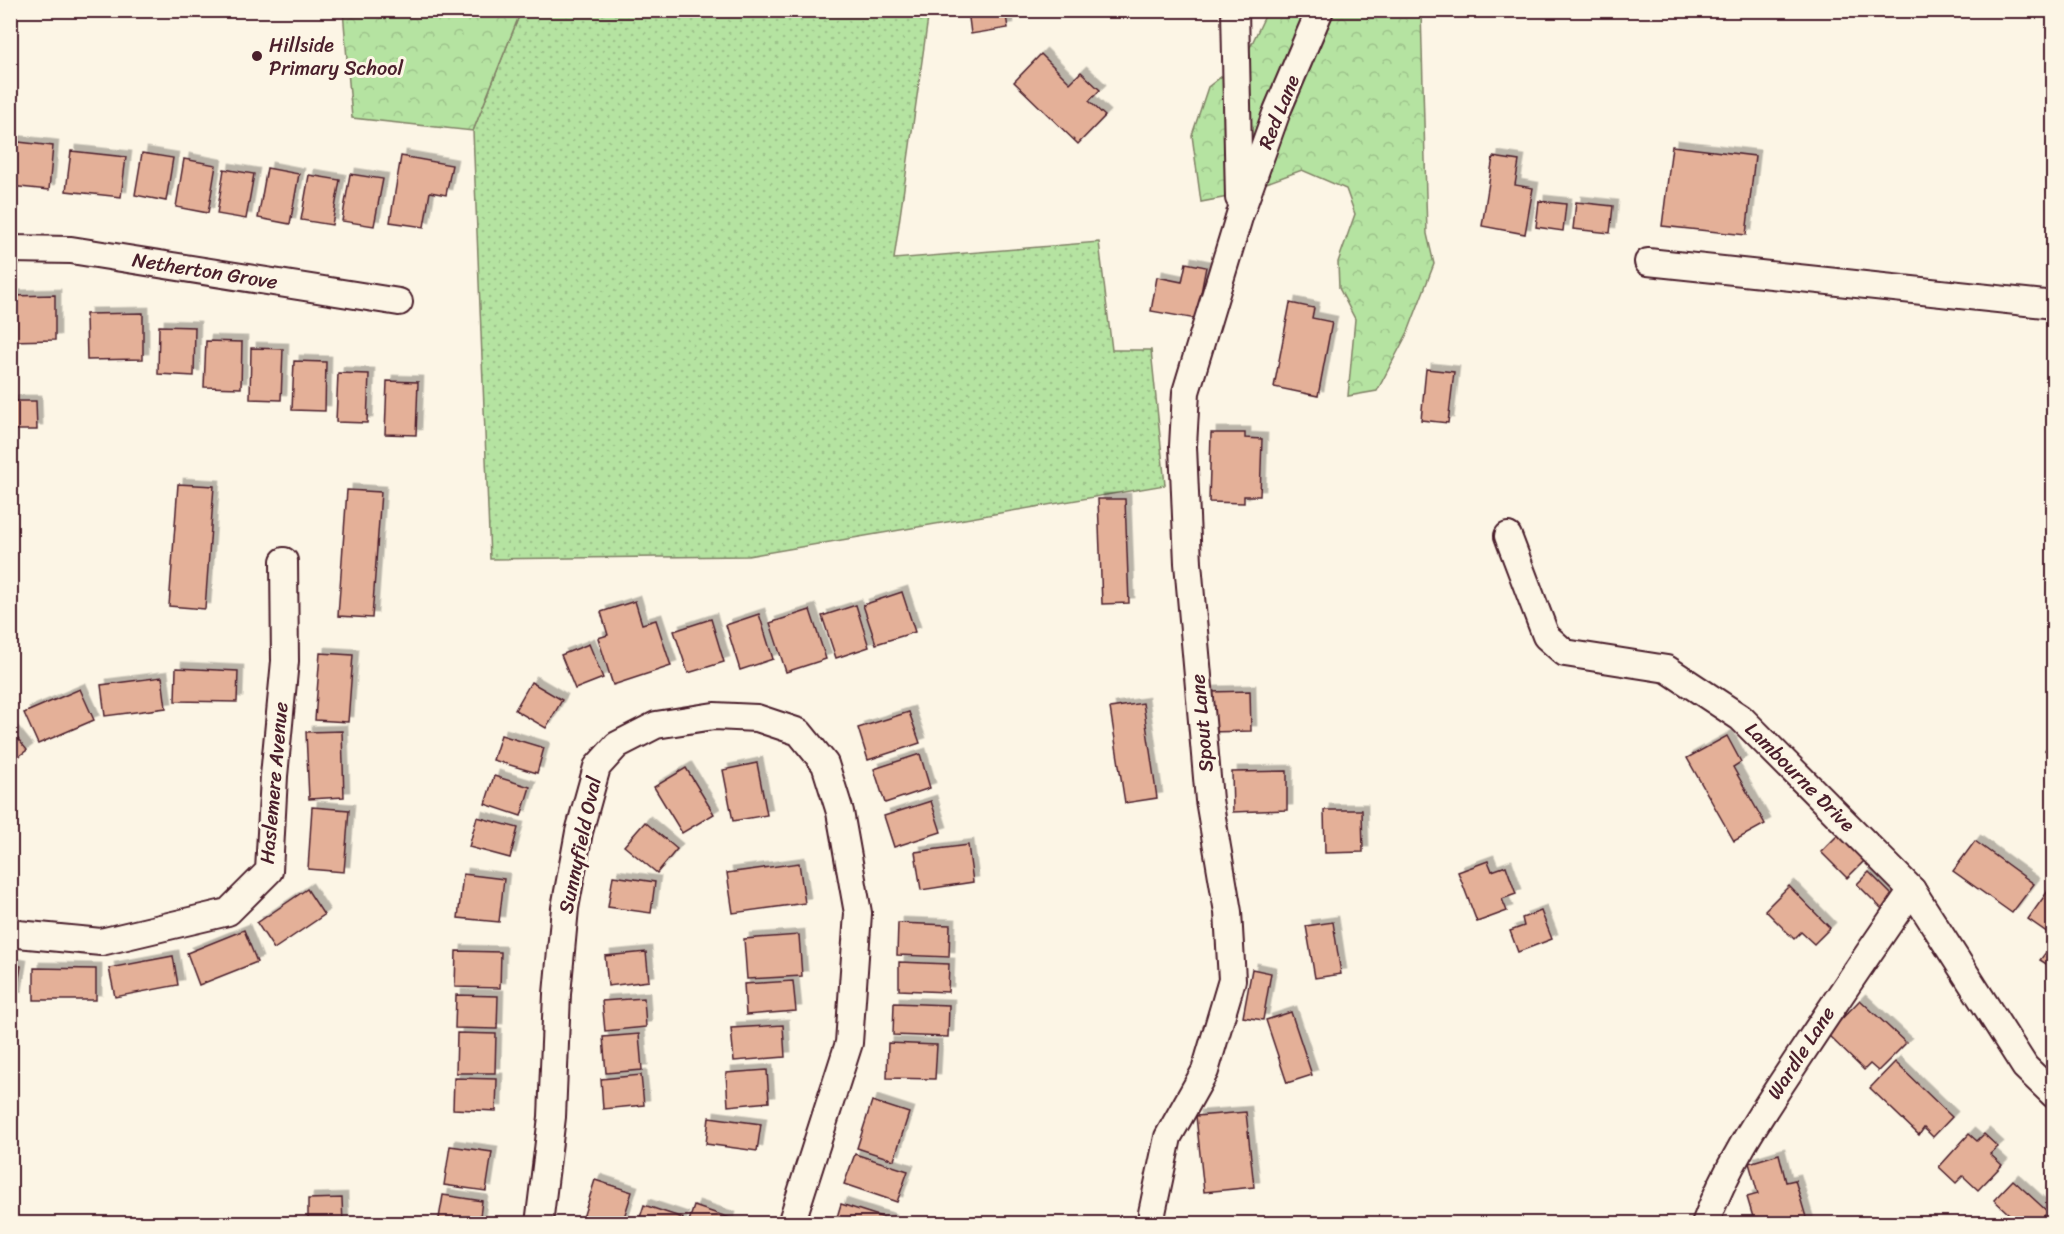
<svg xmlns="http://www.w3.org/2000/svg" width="2064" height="1234" font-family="Sriracha,sans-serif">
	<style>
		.grass { fill: url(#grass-dots); stroke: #808166; stroke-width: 1.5 }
		.forest { fill: url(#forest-crowns); stroke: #808166; stroke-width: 1.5 }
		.building { fill: #e4b098; stroke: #4a1f2b; stroke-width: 1.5; filter: url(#shadow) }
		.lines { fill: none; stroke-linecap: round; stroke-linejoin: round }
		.minor-casing { stroke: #4a1f2b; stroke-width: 30 }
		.minor { stroke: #fcf5e5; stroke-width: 26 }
		.poi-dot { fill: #4a1f2b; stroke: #fcf5e5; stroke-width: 2 }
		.labels { text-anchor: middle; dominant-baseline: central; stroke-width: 6; stroke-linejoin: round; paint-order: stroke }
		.poi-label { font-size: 20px; fill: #4a1f2b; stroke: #fcf5e5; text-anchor: start }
		.street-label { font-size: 20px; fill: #4a1f2b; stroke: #fcf5e5 }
	</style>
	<defs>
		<pattern id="grass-dots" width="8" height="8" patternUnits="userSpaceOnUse" patternTransform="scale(1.5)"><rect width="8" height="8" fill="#b5e3a1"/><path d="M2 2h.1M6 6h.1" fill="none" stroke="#9dc28b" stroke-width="1.8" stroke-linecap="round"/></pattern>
		<pattern id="forest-crowns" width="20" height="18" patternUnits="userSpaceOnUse" patternTransform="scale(1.5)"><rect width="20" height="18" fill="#b5e3a1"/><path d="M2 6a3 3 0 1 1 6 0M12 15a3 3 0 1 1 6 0" fill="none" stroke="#9dc28b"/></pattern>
		<filter id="shadow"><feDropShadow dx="5.5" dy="-5.5" stdDeviation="0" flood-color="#0004"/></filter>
	</defs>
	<rect width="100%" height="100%" fill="#fcf5e5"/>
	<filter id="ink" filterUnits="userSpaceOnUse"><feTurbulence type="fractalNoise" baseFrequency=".0167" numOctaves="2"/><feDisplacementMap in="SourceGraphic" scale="12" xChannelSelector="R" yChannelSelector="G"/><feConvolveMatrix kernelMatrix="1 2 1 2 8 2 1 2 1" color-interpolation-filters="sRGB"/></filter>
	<g filter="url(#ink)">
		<!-- grass -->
		<polygon class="grass" points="521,11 929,11 894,259 1099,242 1112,350 1151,350 1165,485 748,556 490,559 473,131"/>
		<!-- forest -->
		<g class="forest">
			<polygon points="343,11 343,10 521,11 473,131 352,118"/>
			<polygon points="1264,11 1421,11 1427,234 1434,264 1408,332 1377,391 1348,396 1355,319 1339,288 1338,262 1355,214 1346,189 1302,170 1228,197 1201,202 1192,135 1208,87 1245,58 1265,16"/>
		</g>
		<!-- building -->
		<g class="building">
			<polygon points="968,10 1005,10 1008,28 971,34"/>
			<polygon points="1041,54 1070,83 1081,72 1100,90 1089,101 1105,116 1078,144 1014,82"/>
			<polygon points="10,141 53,146 49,190 10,186"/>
			<polygon points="1672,146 1755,156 1746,235 1662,226"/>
			<polygon points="71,151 126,157 121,197 66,191"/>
			<polygon points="142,153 173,158 166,201 135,195"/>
			<polygon points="401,156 452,165 446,195 430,192 424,227 390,222"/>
			<polygon points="1493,157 1519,161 1515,185 1533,188 1525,234 1482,226"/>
			<polygon points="184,159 216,165 208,213 176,207"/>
			<polygon points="267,168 299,174 290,224 258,218"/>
			<polygon points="224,169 254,174 246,219 217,214"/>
			<polygon points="350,174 383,179 374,226 342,221"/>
			<polygon points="309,175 340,180 332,225 301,220"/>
			<polygon points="1539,201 1566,204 1563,231 1536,227"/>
			<polygon points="1576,202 1613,206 1610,233 1573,229"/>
			<polygon points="1186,263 1206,267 1196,319 1151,311 1157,277 1182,282"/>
			<polygon points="55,295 55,340 10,341 10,296"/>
			<polygon points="1290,303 1314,308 1312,318 1332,322 1318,396 1274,387"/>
			<polygon points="143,313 143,359 87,360 86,314"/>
			<polygon points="159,326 195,327 194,376 158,374"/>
			<polygon points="206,341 242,342 241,388 204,387"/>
			<polygon points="251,348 283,349 281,400 250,399"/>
			<polygon points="294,361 326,362 325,411 292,410"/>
			<polygon points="1426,369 1454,372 1448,423 1421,420"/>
			<polygon points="338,373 369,374 367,423 336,422"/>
			<polygon points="387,381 418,382 416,435 385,434"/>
			<polygon points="10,401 36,401 37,430 10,430"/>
			<polygon points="1211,433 1245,433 1245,438 1262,439 1260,496 1244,496 1244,503 1209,502"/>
			<polygon points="178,484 214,486 205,609 169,606"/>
			<polygon points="347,490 381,492 372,618 338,616"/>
			<polygon points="1098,499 1125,499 1129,603 1102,604"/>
			<polygon points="902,592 915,632 876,644 863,605"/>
			<polygon points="635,601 642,624 656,620 671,666 613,685 598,638 608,635 601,612"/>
			<polygon points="856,605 869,647 836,658 822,616"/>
			<polygon points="810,610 826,659 786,672 770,623"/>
			<polygon points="759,614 773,659 740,670 726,625"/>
			<polygon points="711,619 724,662 688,673 674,631"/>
			<polygon points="589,644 603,678 575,689 561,655"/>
			<polygon points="320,653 353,655 348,722 315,720"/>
			<polygon points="176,668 238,671 237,702 175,701"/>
			<polygon points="162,677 166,708 105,716 101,685"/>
			<polygon points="531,682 562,700 546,728 515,710"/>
			<polygon points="80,689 94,720 38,744 24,713"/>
			<polygon points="1250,691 1251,731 1209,732 1209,692"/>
			<polygon points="1143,703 1157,798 1125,803 1110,708"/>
			<polygon points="909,712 920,743 868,760 858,728"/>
			<polygon points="10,729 27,750 10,763"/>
			<polygon points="342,731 344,797 309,799 306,732"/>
			<polygon points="501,735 544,748 537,773 493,760"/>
			<polygon points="1727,736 1741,762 1733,767 1765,824 1734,841 1687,758"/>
			<polygon points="2054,738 2054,756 2045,750"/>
			<polygon points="920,754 930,788 885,803 874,769"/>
			<polygon points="757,763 767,815 733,821 723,770"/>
			<polygon points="686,768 714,814 682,833 654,787"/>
			<polygon points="1287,771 1287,810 1233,812 1232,772"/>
			<polygon points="494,776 530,787 521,816 485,804"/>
			<polygon points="931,801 941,832 894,847 884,816"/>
			<polygon points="312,807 349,810 344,872 308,869"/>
			<polygon points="1324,810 1362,810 1363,852 1325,853"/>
			<polygon points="477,817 518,828 510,858 469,847"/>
			<polygon points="645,822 677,849 657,873 624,846"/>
			<polygon points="1840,833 1866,859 1847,878 1821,852"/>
			<polygon points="1975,841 2034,884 2012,913 1953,871"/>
			<polygon points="968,845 973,882 921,890 915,852"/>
			<polygon points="1488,861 1492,871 1506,866 1516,894 1502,899 1507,911 1477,922 1458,872"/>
			<polygon points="799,863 805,903 733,913 727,873"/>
			<polygon points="1869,872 1894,897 1882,909 1857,884"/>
			<polygon points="463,874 504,879 499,922 458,918"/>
			<polygon points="613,876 655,882 651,913 608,907"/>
			<polygon points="1789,886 1830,928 1814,944 1801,932 1794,939 1765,910"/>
			<polygon points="307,889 324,915 274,949 257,923"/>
			<polygon points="2048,891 2054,894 2054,937 2028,919"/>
			<polygon points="1541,911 1552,939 1518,952 1510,931 1524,926 1522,918"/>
			<polygon points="1333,922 1341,974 1315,978 1306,926"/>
			<polygon points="898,923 950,925 949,957 897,955"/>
			<polygon points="244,930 257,962 199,985 187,953"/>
			<polygon points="799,935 802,976 747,979 744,939"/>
			<polygon points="2054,942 2054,969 2040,960"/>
			<polygon points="456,951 501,952 500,988 455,987"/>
			<polygon points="646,952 649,981 608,986 605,956"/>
			<polygon points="173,956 178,985 115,997 109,968"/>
			<polygon points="899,962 949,964 948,992 899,990"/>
			<polygon points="10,964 21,966 16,997 10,996"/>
			<polygon points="34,968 96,969 96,1000 34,1000"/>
			<polygon points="1252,969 1271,973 1263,1020 1243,1017"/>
			<polygon points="793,981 796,1011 746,1015 744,984"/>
			<polygon points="456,995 498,996 497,1029 455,1028"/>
			<polygon points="644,998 646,1027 605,1031 602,1001"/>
			<polygon points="1860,1000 1906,1043 1878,1071 1870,1064 1864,1070 1827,1034"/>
			<polygon points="894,1003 949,1005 948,1037 893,1035"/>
			<polygon points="1291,1012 1312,1075 1287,1083 1266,1020"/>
			<polygon points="783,1025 785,1057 734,1061 731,1028"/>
			<polygon points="457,1033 496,1034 495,1073 456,1073"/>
			<polygon points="639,1034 642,1070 606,1073 603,1037"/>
			<polygon points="888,1043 937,1045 935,1079 887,1078"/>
			<polygon points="1895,1062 1952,1117 1933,1137 1924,1128 1919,1135 1870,1088"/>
			<polygon points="767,1070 769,1102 728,1106 726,1073"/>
			<polygon points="641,1075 644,1105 603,1109 601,1079"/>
			<polygon points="454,1078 497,1079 496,1111 453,1109"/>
			<polygon points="872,1101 909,1113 894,1160 857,1148"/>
			<polygon points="1246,1112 1254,1187 1204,1192 1196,1116"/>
			<polygon points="709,1117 761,1124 757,1151 706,1144"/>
			<polygon points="1969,1134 1977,1141 1984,1134 1998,1147 1990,1154 2002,1165 1978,1190 1963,1176 1956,1183 1939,1167"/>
			<polygon points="450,1146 492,1152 486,1191 444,1185"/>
			<polygon points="855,1154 908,1171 897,1202 844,1184"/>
			<polygon points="1779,1154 1786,1182 1795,1180 1808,1224 1755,1224 1747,1197 1758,1194 1749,1163"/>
			<polygon points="595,1180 632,1192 622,1224 581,1224"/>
			<polygon points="2013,1180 2048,1212 2037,1224 2002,1224 2010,1215 1994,1200"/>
			<polygon points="443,1195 482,1201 479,1224 438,1224"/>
			<polygon points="342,1198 343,1224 308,1224 308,1199"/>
			<polygon points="841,1204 891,1220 889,1224 835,1224"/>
			<polygon points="644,1205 683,1218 681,1224 638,1224"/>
			<polygon points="694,1206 730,1218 728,1224 688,1224"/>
		</g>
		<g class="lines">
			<!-- minor casing -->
			<g class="minor-casing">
				<g id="minor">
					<polyline points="1235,10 1239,198"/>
					<polyline points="10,249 71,250 399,302"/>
					<polyline points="1648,262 2054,305"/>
					<polyline points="1508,536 1546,636 1565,653 1667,669 1741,718 1912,890 2025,1067 2054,1095"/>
					<polyline points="10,930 18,934 101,942 228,912 269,871 274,776 285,661 284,561"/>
					<polyline points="539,1224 552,1117 557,994 565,908 579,832 597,767 617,745 656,725 714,716 757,718 799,732 825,764 840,812 858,913 849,1043 791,1224"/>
					<polyline points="1153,1224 1152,1213 1168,1137 1205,1071 1232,980 1228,912 1209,800 1188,563 1183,446 1186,392 1240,214 1277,111 1320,10"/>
					<path d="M1705 1224C1727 1163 1764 1110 1799 1057 1836 1001 1874 945 1912 890"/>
				</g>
			</g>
			<!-- minor -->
			<use href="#minor" class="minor"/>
		</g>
	</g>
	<!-- markers -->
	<circle class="poi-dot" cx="257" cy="56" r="6"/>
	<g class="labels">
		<!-- poi labels -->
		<g class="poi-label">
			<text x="269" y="45">Hillside<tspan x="269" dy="23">Primary School</tspan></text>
		</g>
		<!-- street labels -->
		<g class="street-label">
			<text transform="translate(1279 112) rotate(-68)">Red Lane</text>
			<text transform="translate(205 271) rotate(9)">Netherton Grove</text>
			<text transform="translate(1202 723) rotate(-95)">Spout Lane</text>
			<text transform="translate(1800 777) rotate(45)">Lambourne Drive</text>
			<text transform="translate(274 783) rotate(-85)">Haslemere Avenue</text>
			<text transform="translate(580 845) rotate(-78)">Sunnyfield Oval</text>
			<text transform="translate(1801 1053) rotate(-57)">Wardle Lane</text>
		</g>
	</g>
	<!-- margin -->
	<rect width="2064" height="1234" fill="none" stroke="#fcf5e5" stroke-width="36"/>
	<rect x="18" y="18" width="2028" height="1198" fill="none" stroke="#4a1f2b" stroke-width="2" filter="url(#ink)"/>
</svg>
